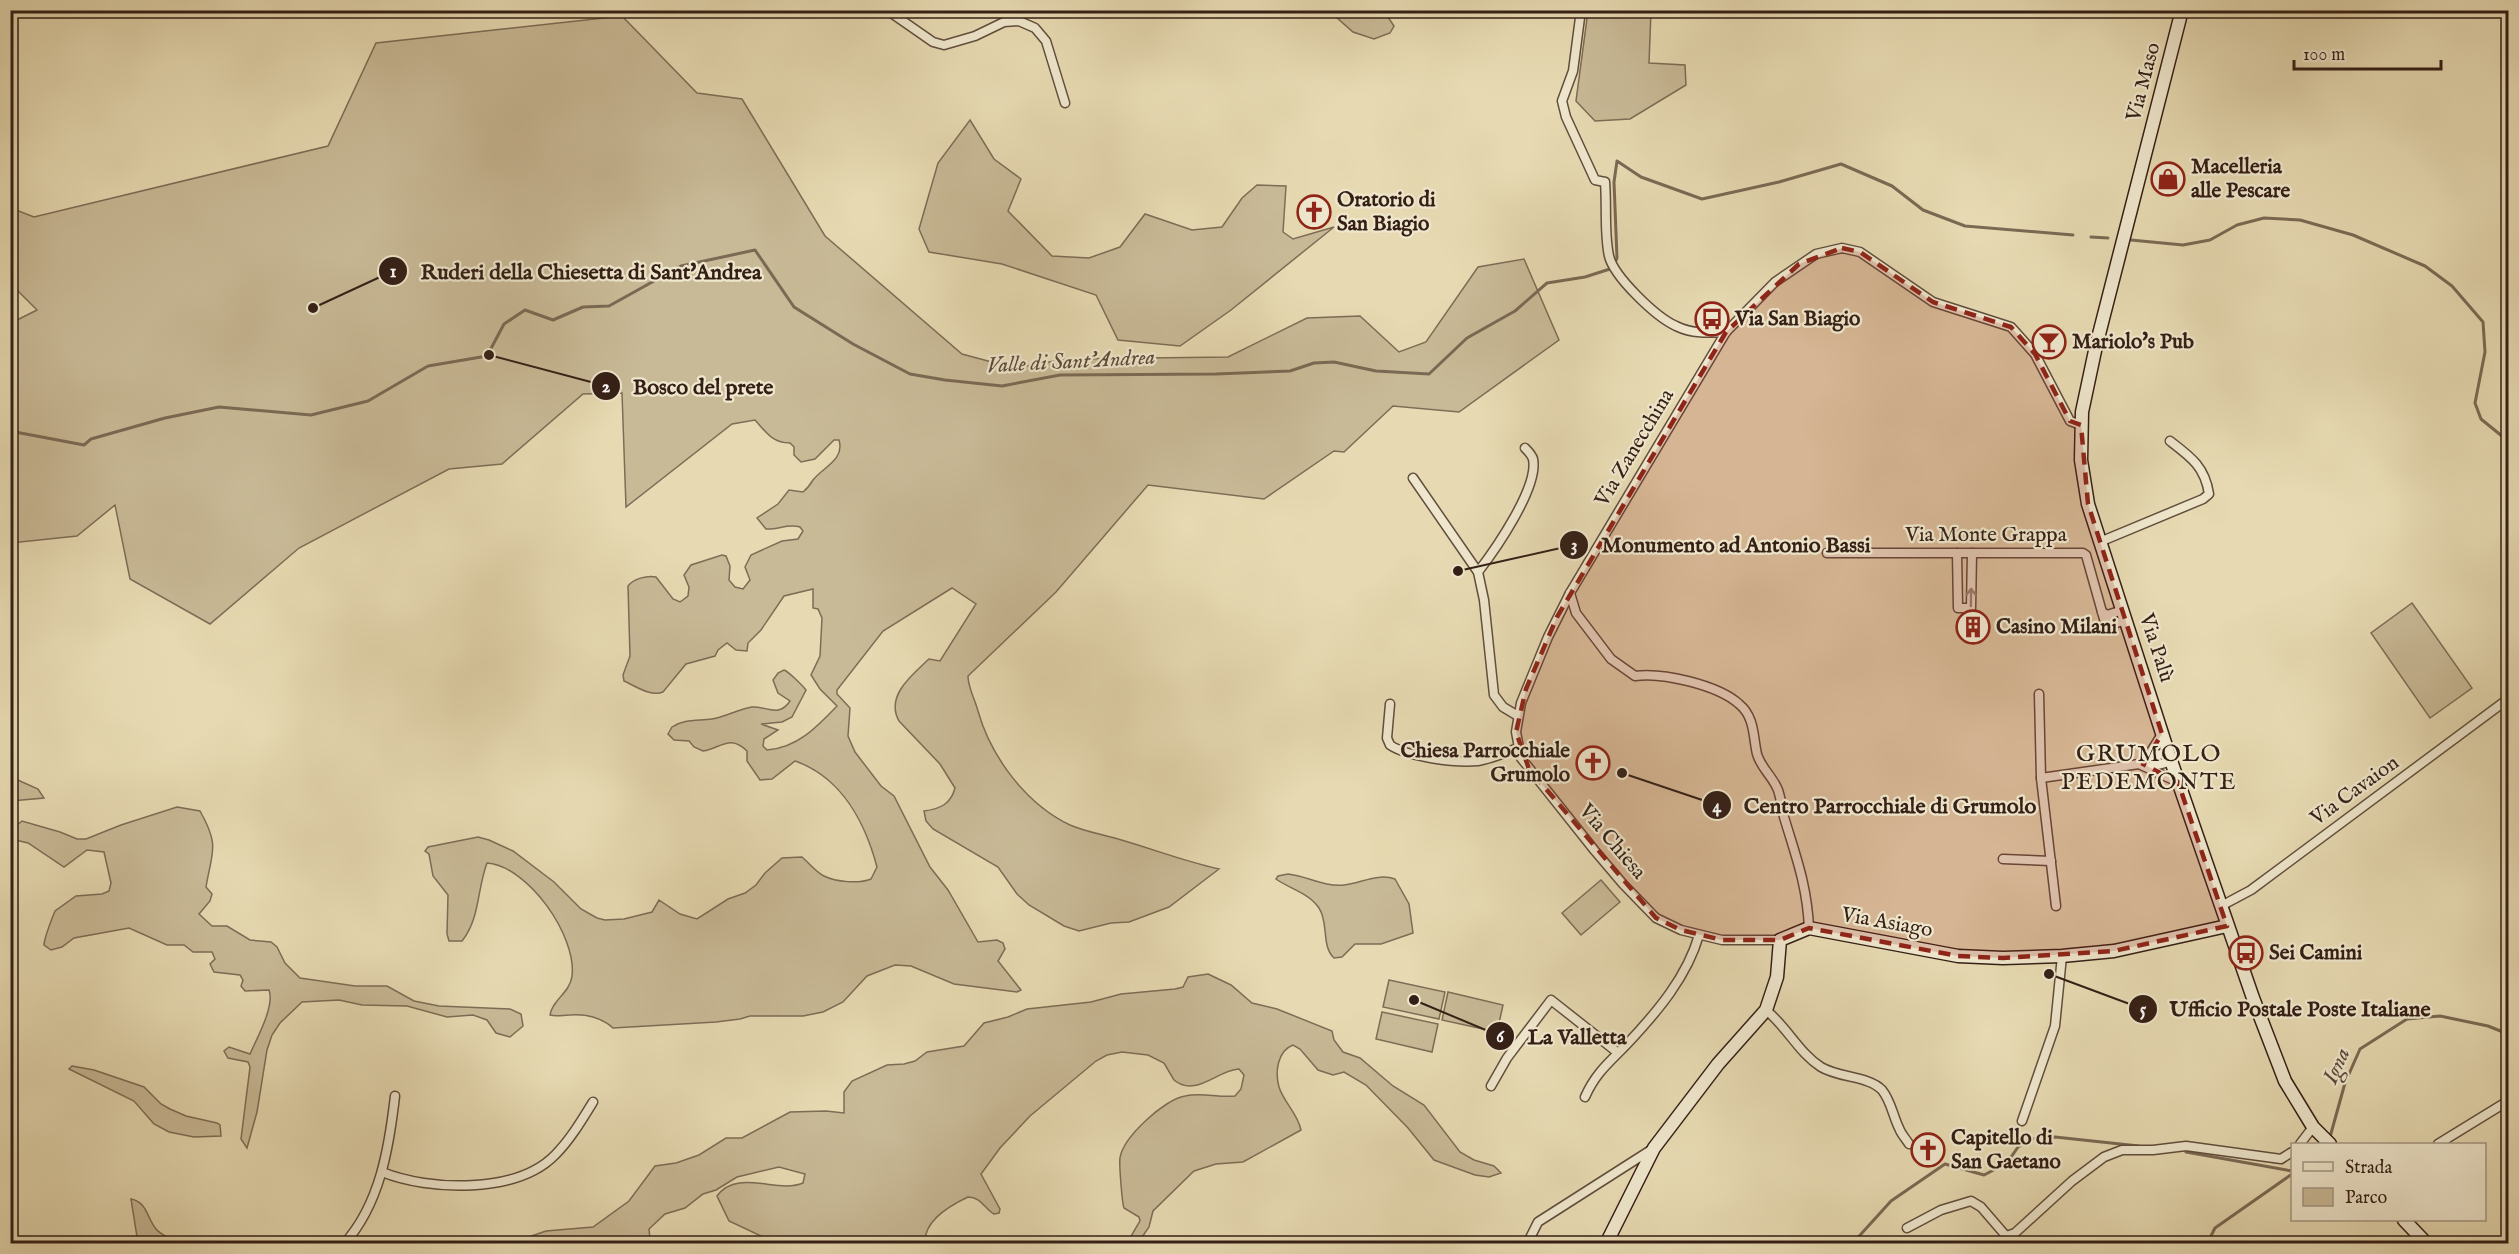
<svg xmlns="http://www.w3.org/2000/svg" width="2519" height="1254" font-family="'IM FELL English',serif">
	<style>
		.green { fill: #c9ba97; stroke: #7e6c56; stroke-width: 1.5 }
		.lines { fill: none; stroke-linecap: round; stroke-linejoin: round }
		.stream { stroke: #7b6954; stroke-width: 3 }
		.street-casing { stroke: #614e3d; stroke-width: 11 }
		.secondary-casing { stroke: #341f16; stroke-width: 15 }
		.street { stroke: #efe7cd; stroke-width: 8 }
		.secondary { stroke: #efe7cd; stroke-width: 12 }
		.oneway { stroke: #9b8d7b }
		.marked { fill: #8f2418; fill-opacity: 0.2; stroke: #8f2418; stroke-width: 4.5; stroke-dasharray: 12 8; stroke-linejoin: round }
		.labels { text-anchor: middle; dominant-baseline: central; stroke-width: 4.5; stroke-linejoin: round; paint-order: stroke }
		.street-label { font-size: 21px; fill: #341f16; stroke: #efe7cd }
		.poi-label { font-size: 21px; font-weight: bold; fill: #341f16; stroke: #efe7cd; text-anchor: start }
		.water-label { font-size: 22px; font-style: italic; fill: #5d4a3a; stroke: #efe7cd }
		.quarter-label { font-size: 24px; letter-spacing: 1.5px; fill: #341f16; stroke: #efe7cd }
		.leader { fill: none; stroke: #341f16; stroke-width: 2 }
		.callout-dot { fill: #341f16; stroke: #efe7cd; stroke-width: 2 }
		.mark-label { font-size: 18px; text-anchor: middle; font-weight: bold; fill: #fff }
		.callout-label { font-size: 22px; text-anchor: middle; font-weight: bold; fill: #341f16; stroke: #efe7cd; stroke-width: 4.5; stroke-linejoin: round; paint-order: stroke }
	</style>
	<rect width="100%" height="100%" fill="#e7dab2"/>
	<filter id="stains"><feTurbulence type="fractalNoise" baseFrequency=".00333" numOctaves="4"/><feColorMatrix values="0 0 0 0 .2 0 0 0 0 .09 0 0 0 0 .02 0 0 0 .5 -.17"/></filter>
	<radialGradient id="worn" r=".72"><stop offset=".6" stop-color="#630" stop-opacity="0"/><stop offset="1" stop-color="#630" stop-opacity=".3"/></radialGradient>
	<!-- green -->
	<g class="green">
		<polygon points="1319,11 1384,11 1394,26 1390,33 1374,39 1353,32 1337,18"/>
		<polygon points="1588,11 1651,11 1649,63 1685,65 1686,85 1630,119 1595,121 1576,101"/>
		<path d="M622 16 697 93 742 99 825 236 962 354 1014 368 1066 359 1228 357 1307 318 1360 316 1399 352 1426 342 1478 267 1524 259 1559 340 1459 412 1393 406 1344 452 1334 451 1264 499 1148 485 1056 592 968 676C968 688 975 699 978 711 991 757 1026 804 1070 825 1086 832 1102 834 1118 839 1153 849 1183 861 1219 869L1169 907 1129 922 1111 923 1079 931 1064 926 1029 905 1017 894 998 867 933 829 926 821 924 811C940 809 951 804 955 788L940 764 899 721C885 696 912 675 929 659L940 661 976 604 952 588 883 631 837 690V694L850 708 848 736 855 752 881 786 894 796 930 867 948 890 978 942 997 940 1003 943 1005 949 998 961 1021 990 1017 992 954 984 911 966 895 965 867 976 843 1002 823 1012 803 1016H750L740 1019 716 1022 613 1028C601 1017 586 1014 570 1015 563 1015 557 1017 550 1015 552 1000 570 993 572 976 577 936 528 866 487 863 477 889 480 919 462 941H449L447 934 448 895 433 876 429 854 425 851 428 847 478 837 489 840 513 851 554 882 581 909 597 918 605 920 624 919 652 912 659 900 680 914 697 919 728 899 745 893 756 885 765 873 782 858 802 857C809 863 816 872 824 876 836 882 859 884 871 879L877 867C865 822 841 777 795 761L772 779 760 780 747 761V751C730 734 721 748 703 751L694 747 689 741 674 740 668 734 672 727C684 719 698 721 712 719 725 717 739 709 752 707 766 706 779 718 790 701L778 693 773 680 778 673 784 670C789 672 803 686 806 690L792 717 782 722 761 724 778 730 764 739 763 746 767 750C797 748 817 727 837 706L820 689 811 675 820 656 822 618 818 609 813 608V589L784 596 761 630 748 643 747 651 736 650 727 643 718 650 715 656 686 664 663 692C651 697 635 686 624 681L623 675 630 656 628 586C633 579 647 575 656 577L673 599 680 602 688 596 689 587 684 575 691 565 722 555 726 556 730 566 729 580 735 587 743 589 750 580 745 567 751 555 782 541 798 539 803 531 800 527C788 523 778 530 766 529L757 518 778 504 789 490 803 492C808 488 810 485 813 480 823 467 845 460 839 440H834L815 459 801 462 794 455V447L790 443C772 443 766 432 755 420L732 424 626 507 622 393 583 394 502 464 449 469 299 548 210 624 130 579 115 505 77 536 11 543V323L37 310 11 284V208L34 217 328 146 376 43Z"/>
		<polygon points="970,120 994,159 1021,179 1008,211 1052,256 1089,258 1120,247 1145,214 1192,230 1222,227 1242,198 1257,185 1286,186 1283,232 1293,239 1334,227 1231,310 1180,346 1118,340 1096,295 1002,264 929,252 919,229 938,163"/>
		<polygon points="2412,603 2472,688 2430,718 2371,633"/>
		<polygon points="11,777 38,789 44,798 11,801"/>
		<path d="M177 807 200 811C220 846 212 851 206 887L212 894 210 901 199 914 212 926H227L250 940 271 942 277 947 285 963 300 978 355 986H387L414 1001 439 1006 510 1009 521 1014 523 1026 510 1037 496 1033 487 1020 473 1015 447 1017 407 1006 362 1005 339 1000 302 1002 280 1023 272 1035 267 1050 257 1112 247 1148 241 1139 250 1067 248 1062 228 1058 224 1051 229 1047 250 1054C257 1038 275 1006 269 990L245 991 241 986 243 980 240 975 214 972 210 964 215 959 212 952H193L184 945H167L129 928 74 938 62 947 51 950 44 945C44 939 52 918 55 911L76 896 102 894 109 891 111 883 104 852 87 850 64 867 28 843 11 839V830L22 821 60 832 77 839H86L121 825Z"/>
		<path d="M1288 874C1307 876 1324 887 1344 885 1361 883 1378 873 1395 879L1409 904 1413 933 1381 944H1355L1342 957 1334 958C1321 946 1329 923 1319 908 1309 893 1290 889 1276 879L1278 876Z"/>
		<polygon points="1601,880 1620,902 1581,935 1562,913"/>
		<path d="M1208 974 1231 985 1252 1003 1277 1009 1332 1031 1334 1040 1343 1052 1360 1058 1393 1086 1424 1105 1460 1152 1474 1160 1494 1166 1501 1173 1489 1177 1475 1175 1434 1160 1408 1128 1366 1085 1344 1072 1333 1075 1318 1070 1300 1049 1293 1045C1277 1051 1275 1073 1279 1087 1283 1101 1298 1114 1301 1130L1243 1162 1216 1164 1194 1171 1153 1211 1149 1227 1138 1243H1127L1140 1221 1139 1217 1124 1208C1122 1203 1119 1163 1120 1158 1123 1137 1165 1099 1185 1096 1201 1092 1219 1098 1235 1096L1241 1089 1244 1075 1239 1069C1217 1070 1196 1098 1174 1080L1164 1063 1148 1055 1122 1052 1107 1055 1096 1061 1030 1116 1000 1148 981 1174 1000 1209 999 1213 994 1214C984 1208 981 1197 968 1197 951 1205 926 1219 925 1240L929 1243H755L761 1236 729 1221 717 1196C737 1168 778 1194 803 1183L805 1174 779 1167 737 1177 716 1190 703 1194 685 1208 665 1214 649 1229 650 1239 647 1243H511L546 1231 593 1227 629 1201 655 1166 676 1163 699 1155 726 1138H742L790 1112 826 1111 844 1113V1092L852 1081 887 1065 904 1064 915 1061 927 1052 964 1046 984 1023 1008 1017 1027 1009 1091 1002 1121 994 1175 989 1183 987 1188 977Z"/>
		<polygon points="1389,980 1445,992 1439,1019 1383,1007"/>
		<polygon points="1448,992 1503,1005 1497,1032 1442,1020"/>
		<polygon points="1382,1012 1438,1024 1432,1052 1376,1039"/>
		<polygon points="72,1066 94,1070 144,1087 161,1104 170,1109 186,1116 217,1123 220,1125 221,1136 194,1137 169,1132 154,1124 134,1101 69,1069"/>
		<path d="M131 1199C147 1202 147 1218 156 1229 161 1235 170 1238 176 1243H138Z"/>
	</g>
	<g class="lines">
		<!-- stream -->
		<g class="stream">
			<polyline points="2091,237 2108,238"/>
			<polyline points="2131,240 2183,245 2210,240 2237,225 2264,218 2300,220 2353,235 2425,266 2452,286 2483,322 2485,352 2475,403 2481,419 2508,441"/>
			<polyline points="10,431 84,445 91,439 165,418 219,407 311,415 368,401 428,366 487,356 504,324 525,310 553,320 583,307 609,306 681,266 755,250 794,307 853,344 910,374 945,380 1002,386 1060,375 1216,374 1290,371 1314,363 1334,362 1376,371 1429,374 1467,338 1515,311 1547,283 1585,277 1613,268 1617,258 1614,182 1617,161 1641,177 1702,199 1779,182 1841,164 1892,186 1923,210 1965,226 2073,235"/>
			<polyline points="2330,1137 2345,1083 2360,1049 2407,1019 2440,1016 2488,1026 2508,1034"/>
			<polyline points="2186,1152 2292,1171"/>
			<polyline points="1852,1244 1891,1201 1945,1164 1984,1175 2007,1163 2018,1147 2030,1139 2055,1137 2139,1146"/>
			<polyline points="2207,1244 2215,1228 2292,1174"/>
		</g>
		<!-- street casing -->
		<g class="street-casing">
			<g id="street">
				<polyline points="887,10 933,42 944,45 975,36 1004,22 1019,21 1035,28 1046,41 1065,103"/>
				<path d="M1581 10 1573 71 1562 101 1566 117 1595 180 1605 182C1607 206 1604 233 1609 256 1614 277 1656 317 1676 326 1692 334 1708 333 1726 332"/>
				<polyline points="1413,478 1478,572 1484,600 1494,695 1503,707 1518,716"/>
				<path d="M2102 541 2203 499 2209 494C2205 467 2191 457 2170 441"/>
				<polyline points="1827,553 2083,553 2086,555 2104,619 2113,624 2127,620"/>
				<polyline points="1957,553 1958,608 1971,608 1972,553"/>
				<path d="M1478 572C1495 550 1539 487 1533 459 1532 455 1528 451 1525 448"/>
				<path d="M1570 593 1576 613 1611 659 1635 676C1662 672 1718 685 1739 704 1755 717 1753 737 1757 754 1761 768 1773 777 1778 790 1781 799 1782 808 1784 817 1796 857 1807 885 1809 928"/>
				<polyline points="2102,612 2107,615 2123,610"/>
				<polyline points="2039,694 2041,778"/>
				<path d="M1390 704 1387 738 1390 745C1408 757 1455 763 1478 761 1491 759 1506 752 1518 748"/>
				<polyline points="2148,757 2162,754 2169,756 2165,763 2149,767"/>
				<polyline points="2147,758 2162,734"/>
				<polyline points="2003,859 2051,861"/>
				<polyline points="2056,906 2041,778 2139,764 2178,782"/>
				<polyline points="2221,906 2251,890 2508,699"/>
				<polyline points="1780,940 1722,940 1681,930 1656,918 1623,884 1595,851 1521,758 1516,732 1521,703 1548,637 1570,593 1726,332 1775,282 1816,254 1842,248 1860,252 1933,302 2011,327 2035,354 2070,421 2081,425"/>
				<path d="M1766 1010C1787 1027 1799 1053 1821 1067 1839 1078 1869 1076 1882 1090 1891 1101 1893 1116 1899 1128 1901 1134 1906 1139 1909 1144"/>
				<polyline points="1491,1086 1507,1058 1551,1000 1617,1052"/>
				<path d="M1585 1097C1596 1072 1610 1062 1628 1043 1657 1012 1687 977 1699 935"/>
				<polyline points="2022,1121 2055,1026 2062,956"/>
				<polyline points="2300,1144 2313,1127"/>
				<polyline points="2438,1144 2508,1101"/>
				<path d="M382 1172C429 1191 517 1194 555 1155 570 1140 582 1120 593 1102"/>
				<polyline points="1907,1228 1941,1210 1971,1201 1981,1207 2013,1244"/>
				<polyline points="2007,1236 2015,1233 2072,1181 2104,1157 2122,1150 2153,1150 2186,1146 2281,1159 2292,1152"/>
				<path d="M344 1244C380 1204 389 1148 395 1096"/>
				<polyline points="1527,1244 1538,1222 1654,1148"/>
			</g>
		</g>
		<!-- secondary casing -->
		<g class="secondary-casing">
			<g id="secondary">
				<polyline points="2182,10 2096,346 2082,412 2081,460 2088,504 2169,755 2253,998 2285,1081 2313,1127 2330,1144"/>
				<polyline points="2404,1220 2427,1244"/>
				<polyline points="1606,1244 1654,1148 1718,1064 1766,1010 1777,977 1780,940 1809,928 1958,956 2003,958 2062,956 2114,951 2227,926"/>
			</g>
		</g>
		<!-- street -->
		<use href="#street" class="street"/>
		<!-- secondary -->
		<use href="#secondary" class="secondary"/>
	</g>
	<!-- one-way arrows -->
	<defs><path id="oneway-shaft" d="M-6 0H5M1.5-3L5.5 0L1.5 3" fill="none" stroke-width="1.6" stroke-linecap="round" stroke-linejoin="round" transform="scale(1.5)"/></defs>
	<use class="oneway" href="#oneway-shaft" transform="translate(1971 597) rotate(-89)"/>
	<!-- marked area -->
	<path class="marked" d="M1842 248 1860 252 1933 302 2011 327 2035 354 2070 421 2081 425 2088 504 2162 734 2143 764 2178 782 2227 926 2114 951 2003 958 1958 956 1809 928 1780 940H1722L1681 930 1656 918 1529 769 1516 732 1526 689 1557 617 1726 332 1799 264Z"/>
	<!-- icons -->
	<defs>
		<g id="shop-ring" transform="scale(1.725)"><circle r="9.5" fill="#efe7cd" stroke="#8f2418" stroke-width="1.5"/><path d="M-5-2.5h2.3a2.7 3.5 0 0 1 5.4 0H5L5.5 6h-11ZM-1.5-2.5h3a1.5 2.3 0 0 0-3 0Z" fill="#8f2418"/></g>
		<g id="church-ring" transform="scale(1.725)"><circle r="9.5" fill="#efe7cd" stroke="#8f2418" stroke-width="1.5"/><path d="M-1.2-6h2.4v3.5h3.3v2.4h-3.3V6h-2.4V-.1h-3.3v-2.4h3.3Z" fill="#8f2418"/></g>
		<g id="bus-ring" transform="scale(1.725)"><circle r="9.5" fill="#efe7cd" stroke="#8f2418" stroke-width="1.5"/><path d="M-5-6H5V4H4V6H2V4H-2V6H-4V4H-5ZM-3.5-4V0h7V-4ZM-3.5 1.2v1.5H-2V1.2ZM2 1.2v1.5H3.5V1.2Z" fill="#8f2418"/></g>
		<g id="bar-ring" transform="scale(1.725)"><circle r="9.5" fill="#efe7cd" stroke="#8f2418" stroke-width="1.5"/><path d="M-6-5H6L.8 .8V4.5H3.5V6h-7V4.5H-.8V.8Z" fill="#8f2418"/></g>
		<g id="building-ring" transform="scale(1.725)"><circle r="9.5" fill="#efe7cd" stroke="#8f2418" stroke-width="1.5"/><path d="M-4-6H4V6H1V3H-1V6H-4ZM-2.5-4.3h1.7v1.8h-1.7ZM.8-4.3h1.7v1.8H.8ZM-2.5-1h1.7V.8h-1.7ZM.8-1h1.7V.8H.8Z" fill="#8f2418"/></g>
	</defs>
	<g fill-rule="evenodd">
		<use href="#shop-ring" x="2168" y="179"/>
		<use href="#church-ring" x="1314" y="212"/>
		<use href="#bus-ring" x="1712" y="319"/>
		<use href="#bar-ring" x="2049" y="342"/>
		<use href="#building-ring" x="1973" y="627"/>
		<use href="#church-ring" x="1593" y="763"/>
		<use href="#bus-ring" x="2246" y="953"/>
		<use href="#church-ring" x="1928" y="1150"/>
	</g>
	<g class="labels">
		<!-- street labels -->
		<g class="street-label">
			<text transform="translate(2144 82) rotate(-75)">Via Maso</text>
			<text transform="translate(1635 448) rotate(-59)">Via Zanecchina</text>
			<text x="1986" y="535">Via Monte Grappa</text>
			<text transform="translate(2156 648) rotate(72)">Via Palù</text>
			<text transform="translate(2355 791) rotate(-36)">Via Cavaion</text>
			<text transform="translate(1612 842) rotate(50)">Via Chiesa</text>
			<text transform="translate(1887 923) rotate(10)">Via Asiago</text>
		</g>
		<!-- poi labels -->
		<g class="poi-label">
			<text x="2191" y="167">Macelleria<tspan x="2191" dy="24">alle Pescare</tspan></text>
			<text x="1337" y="200">Oratorio di<tspan x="1337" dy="24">San Biagio</tspan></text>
			<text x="1735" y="319">Via San Biagio</text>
			<text x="2072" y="342">Mariolo's Pub</text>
			<text x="1996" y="627">Casino Milani</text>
			<text x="1570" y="751" text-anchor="end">Chiesa Parrocchiale<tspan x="1570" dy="24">Grumolo</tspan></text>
			<text x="2269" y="953">Sei Camini</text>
			<text x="1951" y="1138">Capitello di<tspan x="1951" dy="24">San Gaetano</tspan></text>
		</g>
		<!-- water labels -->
		<g class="water-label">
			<text transform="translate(1071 362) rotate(-3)">Valle di Sant'Andrea</text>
			<text transform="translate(2337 1066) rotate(-66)">Igna</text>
		</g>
		<!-- quarter labels -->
		<g class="quarter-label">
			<text x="2149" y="754">GRUMOLO<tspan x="2149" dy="28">PEDEMONTE</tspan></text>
		</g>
	</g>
	<!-- callouts -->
	<path class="leader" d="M313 308L393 271M489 355L606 386M1458 571L1574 545M1622 773L1717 805M2049 974L2143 1009M1414 1000L1500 1036"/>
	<g class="callout-dot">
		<circle cx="313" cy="308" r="6"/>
		<circle cx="489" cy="355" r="6"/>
		<circle cx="1458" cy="571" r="6"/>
		<circle cx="1622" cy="773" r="6"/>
		<circle cx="2049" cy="974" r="6"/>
		<circle cx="1414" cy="1000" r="6"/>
		<circle cx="393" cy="271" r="15"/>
		<circle cx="606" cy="386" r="15"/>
		<circle cx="1574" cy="545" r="15"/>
		<circle cx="1717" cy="805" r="15"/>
		<circle cx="2143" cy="1009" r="15"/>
		<circle cx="1500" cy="1036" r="15"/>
	</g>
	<g class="mark-label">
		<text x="393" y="277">1</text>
		<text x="606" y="392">2</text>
		<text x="1574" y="551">3</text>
		<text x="1717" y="812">4</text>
		<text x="2143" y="1015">5</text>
		<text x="1500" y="1042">6</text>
	</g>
	<g class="callout-label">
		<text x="591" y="279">Ruderi della Chiesetta di Sant'Andrea</text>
		<text x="703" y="394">Bosco del prete</text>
		<text x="1736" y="552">Monumento ad Antonio Bassi</text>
		<text x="1890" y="813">Centro Parrocchiale di Grumolo</text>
		<text x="2300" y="1016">Ufficio Postale Poste Italiane</text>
		<text x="1577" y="1044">La Valletta</text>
	</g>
	<!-- margin -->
	<rect width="2519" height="1254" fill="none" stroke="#e7dab2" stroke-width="36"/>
	<rect x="12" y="12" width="2495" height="1230" fill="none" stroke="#341f16" stroke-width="3"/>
	<rect x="18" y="18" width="2483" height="1218" fill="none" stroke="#341f16" stroke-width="1.5"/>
	<!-- legend -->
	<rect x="2291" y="1143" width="195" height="78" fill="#efe7cd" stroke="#a49784" stroke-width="1.5"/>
	<rect x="2303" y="1162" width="30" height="9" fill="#efe7cd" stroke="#a49784" stroke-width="1.5"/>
	<text x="2345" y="1173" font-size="18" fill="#341f16">Strada</text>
	<rect x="2303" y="1188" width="30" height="18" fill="#c9ba97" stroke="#a49784" stroke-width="1.5"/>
	<text x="2345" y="1203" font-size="18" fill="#341f16">Parco</text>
	<!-- scale -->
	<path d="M2294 60v9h147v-9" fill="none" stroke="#341f16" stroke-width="3"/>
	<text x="2303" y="60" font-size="18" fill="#341f16" stroke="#efe7cd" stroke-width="4.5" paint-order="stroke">100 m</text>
	<rect width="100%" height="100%" filter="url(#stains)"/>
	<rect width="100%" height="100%" fill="url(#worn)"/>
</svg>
